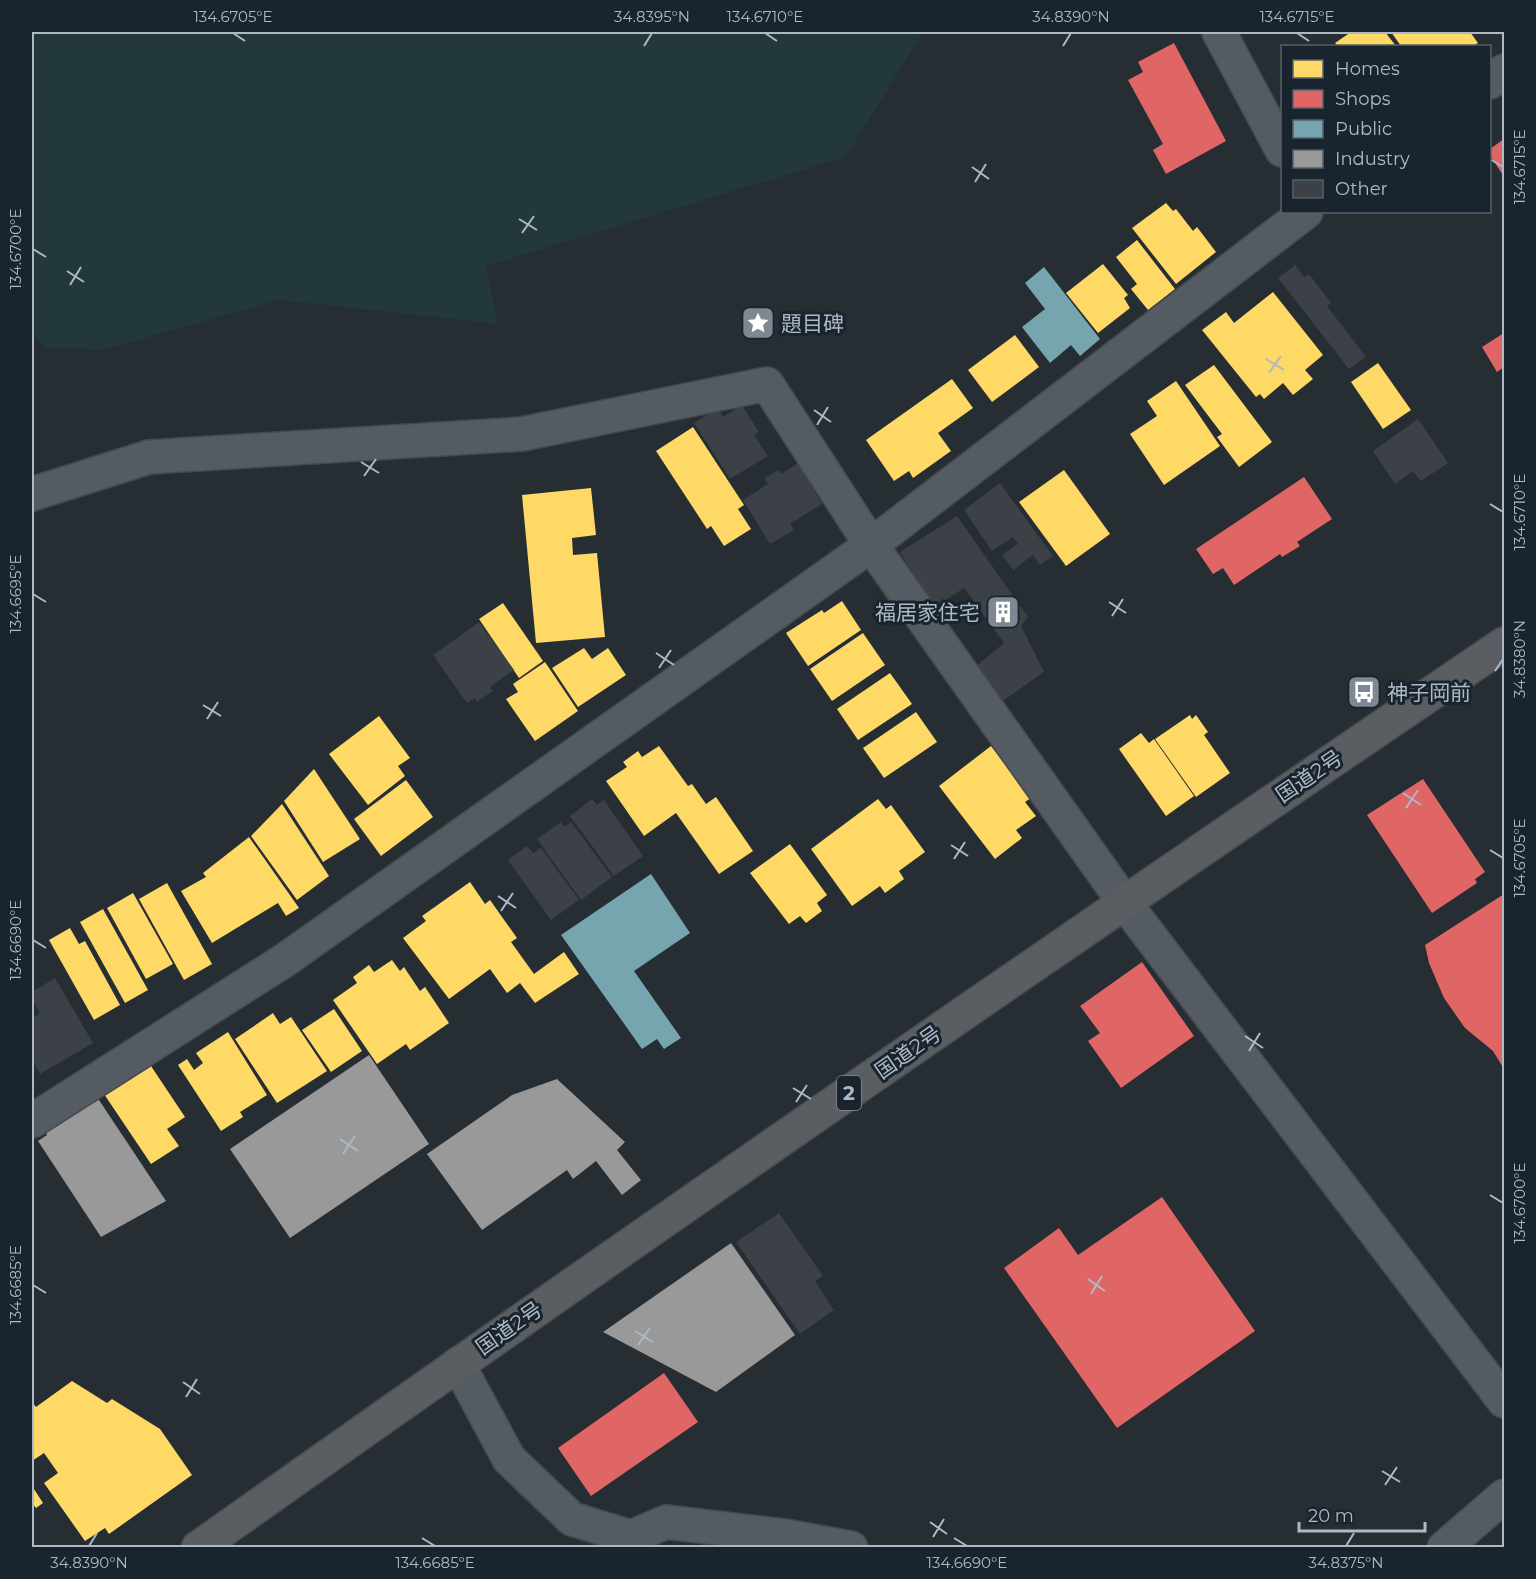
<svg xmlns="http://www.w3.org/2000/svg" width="1536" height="1579" font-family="Montserrat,'Noto Sans JP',sans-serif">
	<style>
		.green { fill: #233839 }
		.homes { fill: #ffd966 }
		.shops { fill: #e06666 }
		.public { fill: #76a5af }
		.industry { fill: #999 }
		.building { fill: #3b4147 }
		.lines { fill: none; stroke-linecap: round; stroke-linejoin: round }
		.minor-casing { stroke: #44494e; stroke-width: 36 }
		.trunk-casing { stroke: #42494f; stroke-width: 36 }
		.minor { stroke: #555b62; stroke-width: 33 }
		.trunk { stroke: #5a5e62; stroke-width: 33 }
		.ticks { fill: none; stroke: #aeb9c6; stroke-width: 2 }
		.labels { text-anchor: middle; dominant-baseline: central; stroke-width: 6; stroke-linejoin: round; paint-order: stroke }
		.shield { fill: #19242e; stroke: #818c98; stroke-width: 1.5 }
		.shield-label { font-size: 20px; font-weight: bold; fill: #aeb9c6 }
		.poi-label { font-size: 21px; fill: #aeb9c6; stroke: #19242e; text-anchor: start }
		.street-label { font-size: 21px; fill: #aeb9c6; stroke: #19242e }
		.neatline { fill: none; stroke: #aeb9c6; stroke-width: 2 }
		.ticks-label { font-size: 15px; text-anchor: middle; fill: #aeb9c6 }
	</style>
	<rect width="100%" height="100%" fill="#262d33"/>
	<!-- green -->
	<polygon class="green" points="32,32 923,32 846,157 486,266 498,324 279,300 102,350 43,347 32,332"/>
	<!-- homes -->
	<g class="homes">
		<polygon points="1351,32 1385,32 1396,46 1338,46 1335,43"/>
		<polygon points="1391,32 1470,32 1478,43 1473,46 1401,46"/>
		<polygon points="1166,203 1173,211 1176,209 1193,231 1197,227 1216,252 1176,284 1132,228"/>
		<polygon points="1137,240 1175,289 1148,310 1131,289 1137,284 1116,257"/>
		<polygon points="1103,264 1128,295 1124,298 1130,308 1098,333 1066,293"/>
		<polygon points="1273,292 1323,355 1305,370 1313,379 1293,395 1283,383 1264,399 1260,394 1256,397 1202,330 1226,312 1234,323"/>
		<polygon points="1015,335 1039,367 992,402 968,370"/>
		<polygon points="1378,363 1411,410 1383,429 1351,382"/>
		<polygon points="1214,365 1272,442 1239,467 1217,437 1222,434 1185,385"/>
		<polygon points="952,379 973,408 938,433 951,451 913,478 909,471 894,481 866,440"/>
		<polygon points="1176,381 1220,446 1164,485 1130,434 1157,416 1147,401"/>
		<polygon points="693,427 744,505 738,509 751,529 724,546 711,526 707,529 656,451"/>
		<polygon points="1064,470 1110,534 1066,566 1019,502"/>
		<polygon points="591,488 596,535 572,538 573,555 597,553 605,637 536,643 522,495"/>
		<polygon points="842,601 861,630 808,666 786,633 822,610 824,613"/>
		<polygon points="503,603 543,661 519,678 479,619"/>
		<polygon points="863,633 885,665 832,701 810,669"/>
		<polygon points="584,648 592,659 608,648 626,675 578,707 552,668"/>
		<polygon points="545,662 578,711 535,741 506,699 518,692 513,684"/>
		<polygon points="890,673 912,704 858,740 837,709"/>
		<polygon points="916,712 937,742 884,778 863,748"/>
		<polygon points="1190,715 1192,719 1196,715 1208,732 1204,735 1230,773 1196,797 1155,739"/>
		<polygon points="379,716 410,758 398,766 405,776 368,805 329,754"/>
		<polygon points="1141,733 1149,743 1154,739 1194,796 1166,816 1119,749"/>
		<polygon points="659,746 688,786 692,784 706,804 716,797 753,851 719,874 676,813 644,836 606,781 627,767 623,762 638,751 642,757"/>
		<polygon points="991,746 1031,798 1025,802 1036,816 1016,830 1022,838 995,859 939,786"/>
		<polygon points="314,769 360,839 323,862 284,801"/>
		<polygon points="406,780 433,817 381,856 354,819"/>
		<polygon points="878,799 886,809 891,805 925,852 899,871 904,879 885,893 880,886 852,906 811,849"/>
		<polygon points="282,804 329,876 297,900 251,836"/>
		<polygon points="249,837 299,908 286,916 278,903 212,943 181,891 206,877 203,873"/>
		<polygon points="790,844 827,895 817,903 822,911 806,923 800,916 789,924 750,873"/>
		<polygon points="470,882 485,904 490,900 517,938 511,942 534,974 564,952 579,974 535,1003 520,983 507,993 490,969 449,999 403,938 426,921 422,916"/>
		<polygon points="167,883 212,964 184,980 139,899"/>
		<polygon points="133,893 173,964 146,979 107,908"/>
		<polygon points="103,909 148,990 125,1003 80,922"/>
		<polygon points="70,928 79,944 85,941 120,1005 94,1020 49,940"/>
		<polygon points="392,960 400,971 404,967 420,991 425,987 449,1023 410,1050 406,1044 377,1064 333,1000 357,983 353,977 369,965 374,972"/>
		<polygon points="334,1009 362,1051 331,1072 302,1030"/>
		<polygon points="273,1013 280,1024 291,1017 327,1071 277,1103 235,1039"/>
		<polygon points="228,1032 267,1095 240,1112 243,1117 221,1131 178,1065 187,1059 194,1070 203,1063 196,1053"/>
		<polygon points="149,1063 185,1117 167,1129 179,1146 151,1164 104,1094"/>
		<polygon points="72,1381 107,1403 112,1399 160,1429 192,1475 109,1534 105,1528 85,1541 44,1483 58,1473 44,1453 32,1461 32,1402 36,1407"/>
		<polygon points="32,1486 43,1503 36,1508 32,1503"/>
	</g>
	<!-- shops -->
	<g class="shops">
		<polygon points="1174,43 1226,141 1166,174 1153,150 1163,144 1128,80 1143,72 1138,62"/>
		<polygon points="1504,139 1504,177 1490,155 1490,149"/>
		<polygon points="1504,333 1504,367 1497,372 1482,347"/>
		<polygon points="1304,477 1332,519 1297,542 1300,546 1282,557 1280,554 1234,585 1223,568 1213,574 1196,549"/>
		<polygon points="1423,779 1485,872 1475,879 1477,883 1432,913 1367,815"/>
		<polygon points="1504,894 1504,1069 1493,1051 1465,1028 1444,998 1429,963 1425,945"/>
		<polygon points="1142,962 1194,1036 1121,1088 1088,1041 1100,1033 1080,1006"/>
		<polygon points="1162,1197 1255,1331 1117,1428 1004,1268 1059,1228 1078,1255"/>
		<polygon points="664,1373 698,1422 591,1496 558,1448"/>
	</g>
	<!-- public -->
	<g class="public">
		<polygon points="1044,267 1100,339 1080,356 1071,345 1050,363 1022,327 1045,309 1025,283"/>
		<polygon points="651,874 690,933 634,971 681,1038 664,1049 657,1039 642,1049 561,935"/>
	</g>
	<!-- industry -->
	<g class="industry">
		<polygon points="369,1055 429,1144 290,1238 230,1149"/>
		<polygon points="557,1079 625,1142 617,1150 641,1180 622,1195 596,1161 573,1179 567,1170 482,1230 427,1154 512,1095"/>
		<polygon points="97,1097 166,1201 101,1237 38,1141 47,1135 45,1131"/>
		<polygon points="731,1243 795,1335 716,1392 603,1332"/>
	</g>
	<!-- building -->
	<g class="building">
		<polygon points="1295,265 1304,277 1309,274 1331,303 1327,306 1366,357 1349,369 1278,278"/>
		<polygon points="742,405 759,432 754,435 768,456 730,479 694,423 718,408 723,417"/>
		<polygon points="1418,419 1448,463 1421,481 1413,471 1395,484 1373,451"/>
		<polygon points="798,463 822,504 790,524 794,530 770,544 743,500 768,484 764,478 779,470 781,474"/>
		<polygon points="1000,483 1053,556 1040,565 1033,555 1013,570 1002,555 1018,544 1013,537 992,551 964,510"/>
		<polygon points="957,516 1028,617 1021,626 1044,672 1003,701 975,667 1004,643 964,588 934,608 900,552"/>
		<polygon points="479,622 514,670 490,687 493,691 477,702 475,698 467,703 433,655"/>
		<polygon points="592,799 597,805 604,800 643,856 614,876 570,816"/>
		<polygon points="561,822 564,827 571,822 612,877 581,900 537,839"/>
		<polygon points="527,846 533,853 541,848 579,900 551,920 508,860"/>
		<polygon points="55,978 93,1043 40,1074 32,1060 32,1018 40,1013 32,999 32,992"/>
		<polygon points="779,1213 823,1276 815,1281 834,1310 800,1334 736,1242"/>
	</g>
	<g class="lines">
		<!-- minor casing -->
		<g class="minor-casing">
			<g id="minor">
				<polyline points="1219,32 1282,150"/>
				<polyline points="1490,82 1504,71"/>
				<polyline points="32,494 149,457 522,434 767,384 871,545 1124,902 1504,1401"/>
				<polyline points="32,1121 285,960 871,545 1306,212"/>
				<polyline points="458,1364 509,1459 572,1519 631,1537 666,1522 785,1536 851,1548"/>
				<polyline points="1444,1548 1504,1496"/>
			</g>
		</g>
		<!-- trunk casing -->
		<g class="trunk-casing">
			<path id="trunk" d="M198 1548C630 1242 1066 941 1504 644"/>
		</g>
		<!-- minor -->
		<use href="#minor" class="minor"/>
		<!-- trunk -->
		<use href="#trunk" class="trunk"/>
	</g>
	<!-- ticks -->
	<path class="ticks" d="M233 33 245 41M765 33 777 41M1297 33 1309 41M644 46 652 33M1063 46 1071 33M1490 159 1503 167M972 167 989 179M975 182 986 164M519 219 537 230M522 233 534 216M33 249 46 257M67 271 84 282M70 285 81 267M1266 359 1284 370M1269 373 1281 356M814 410 831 422M817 425 828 407M361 462 379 473M364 476 376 459M1490 504 1503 512M33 594 46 602M1109 602 1126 613M1112 616 1123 599M656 653 674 665M659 668 671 650M1495 671 1503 659M203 705 221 716M207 719 218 702M1403 793 1421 805M1406 808 1418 790M951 845 968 856M1490 850 1503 858M954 859 965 842M498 896 516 908M501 911 513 893M33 940 46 948M1245 1036 1263 1048M1249 1051 1260 1033M793 1088 811 1099M796 1102 807 1085M340 1139 358 1151M343 1154 355 1136M1490 1195 1503 1203M1088 1279 1105 1291M33 1285 46 1293M1091 1294 1102 1276M635 1331 653 1342M638 1345 650 1328M183 1382 200 1394M186 1397 197 1379M1382 1471 1400 1482M1385 1485 1397 1467M930 1522 947 1534M933 1537 944 1519M422 1538 435 1546M954 1538 967 1546M89 1546 97 1533M1346 1546 1354 1533"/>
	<!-- icons -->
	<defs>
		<g id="sight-square" transform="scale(1.725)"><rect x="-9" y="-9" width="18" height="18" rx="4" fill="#7e8893" stroke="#19242e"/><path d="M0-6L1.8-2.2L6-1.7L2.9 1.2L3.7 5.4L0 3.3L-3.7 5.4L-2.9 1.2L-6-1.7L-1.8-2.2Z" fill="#fff"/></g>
		<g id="building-square" transform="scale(1.725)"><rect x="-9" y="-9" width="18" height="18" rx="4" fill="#7e8893" stroke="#19242e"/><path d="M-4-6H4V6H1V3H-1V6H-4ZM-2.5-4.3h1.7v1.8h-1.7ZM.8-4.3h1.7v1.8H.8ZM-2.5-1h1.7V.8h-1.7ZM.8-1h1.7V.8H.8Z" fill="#fff"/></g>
		<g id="bus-square" transform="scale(1.725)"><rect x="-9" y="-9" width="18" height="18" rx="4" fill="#7e8893" stroke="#19242e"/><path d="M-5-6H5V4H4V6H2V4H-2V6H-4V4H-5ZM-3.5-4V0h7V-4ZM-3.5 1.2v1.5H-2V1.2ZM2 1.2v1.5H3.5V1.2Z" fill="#fff"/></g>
	</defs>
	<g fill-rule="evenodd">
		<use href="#sight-square" x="758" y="323"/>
		<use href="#building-square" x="1003" y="612"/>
		<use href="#bus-square" x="1364" y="692"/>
	</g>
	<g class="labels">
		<!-- shield labels -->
		<rect class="shield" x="837" y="1076" width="24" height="34" rx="4.5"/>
		<g class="shield-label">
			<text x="849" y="1093">2</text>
		</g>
		<!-- poi labels -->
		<g class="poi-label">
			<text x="781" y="323">題目碑</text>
			<text x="980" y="612" text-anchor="end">福居家住宅</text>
			<text x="1387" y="692">神子岡前</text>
		</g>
		<!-- street labels -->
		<g class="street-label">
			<text transform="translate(1309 776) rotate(-34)">国道2号</text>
			<text transform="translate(908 1052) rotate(-35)">国道2号</text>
			<text transform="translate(509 1328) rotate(-35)">国道2号</text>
		</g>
	</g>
	<!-- border -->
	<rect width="1536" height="1579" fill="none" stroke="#19242e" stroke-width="66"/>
	<!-- legend -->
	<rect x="1281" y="45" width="210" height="168" fill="#19242e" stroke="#55606b" stroke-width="1.5"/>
	<rect x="1293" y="60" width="30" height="18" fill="#ffd966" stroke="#55606b" stroke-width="1.5"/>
	<text x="1335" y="75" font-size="18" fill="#aeb9c6">Homes</text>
	<rect x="1293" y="90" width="30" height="18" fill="#e06666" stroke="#55606b" stroke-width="1.5"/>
	<text x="1335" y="105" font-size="18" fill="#aeb9c6">Shops</text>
	<rect x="1293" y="120" width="30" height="18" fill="#76a5af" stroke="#55606b" stroke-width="1.5"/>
	<text x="1335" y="135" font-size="18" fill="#aeb9c6">Public</text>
	<rect x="1293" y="150" width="30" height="18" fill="#999999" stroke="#55606b" stroke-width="1.5"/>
	<text x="1335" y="165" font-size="18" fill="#aeb9c6">Industry</text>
	<rect x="1293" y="180" width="30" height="18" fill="#3b4147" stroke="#55606b" stroke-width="1.5"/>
	<text x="1335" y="195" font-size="18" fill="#aeb9c6">Other</text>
	<!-- scale -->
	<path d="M1299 1522v9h126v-9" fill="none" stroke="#aeb9c6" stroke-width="3"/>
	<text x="1308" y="1522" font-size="18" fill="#aeb9c6" stroke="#19242e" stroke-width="4.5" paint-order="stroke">20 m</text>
	<rect x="33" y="33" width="1470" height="1513" class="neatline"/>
	<g class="ticks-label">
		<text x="233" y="22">134.6705°E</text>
		<text x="652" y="22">34.8395°N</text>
		<text x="765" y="22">134.6710°E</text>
		<text x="1071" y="22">34.8390°N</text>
		<text x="1297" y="22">134.6715°E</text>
		<text transform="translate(1520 167) rotate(-90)" y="5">134.6715°E</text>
		<text transform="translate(16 249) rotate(-90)" y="5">134.6700°E</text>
		<text transform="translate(1520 512) rotate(-90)" y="5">134.6710°E</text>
		<text transform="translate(16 594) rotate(-90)" y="5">134.6695°E</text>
		<text transform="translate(1520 659) rotate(-90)" y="5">34.8380°N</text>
		<text transform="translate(1520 858) rotate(-90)" y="5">134.6705°E</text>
		<text transform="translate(16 940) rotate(-90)" y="5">134.6690°E</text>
		<text transform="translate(1520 1203) rotate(-90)" y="5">134.6700°E</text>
		<text transform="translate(16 1285) rotate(-90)" y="5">134.6685°E</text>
		<text x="89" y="1568">34.8390°N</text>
		<text x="435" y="1568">134.6685°E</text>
		<text x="967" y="1568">134.6690°E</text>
		<text x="1346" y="1568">34.8375°N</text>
	</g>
</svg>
